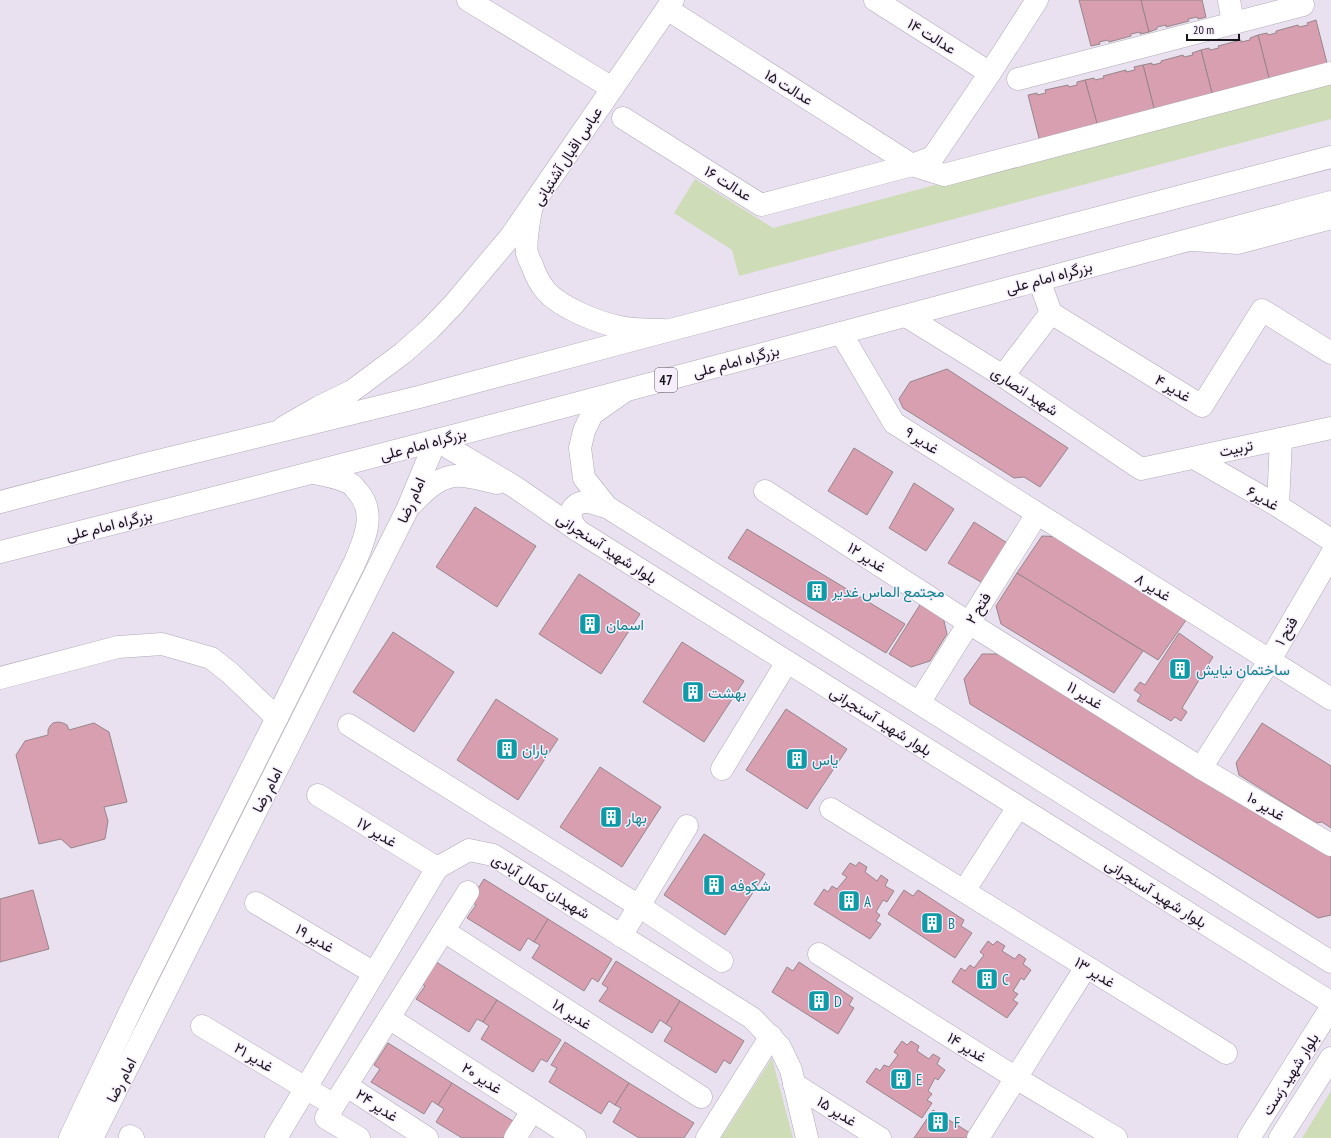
<svg xmlns="http://www.w3.org/2000/svg" width="1331" height="1138" font-family="'PT Sans Narrow',Vazirmatn,sans-serif">
	<style>
		.green { fill: #ceddb7 }
		.building { fill: #d79faf; stroke: #97868b }
		.lines { fill: none; stroke-linecap: round; stroke-linejoin: round }
		.minor-casing { stroke: #b1a9b7; stroke-width: 23 }
		.major-casing { stroke: #b1a9b7; stroke-width: 23 }
		.highway-casing { stroke: #b1a9b7; stroke-width: 23 }
		.minor { stroke: #fff; stroke-width: 22 }
		.major { stroke: #fff; stroke-width: 22 }
		.highway { stroke: #fff; stroke-width: 22 }
		.labels { text-anchor: middle; dominant-baseline: central; stroke-width: 3; stroke-linejoin: round; paint-order: stroke }
		.shield { fill: #f7eefd; stroke: #5c575f; stroke-width: 1 }
		.shield-label { font-size: 14px; font-weight: bold; fill: #19161b }
		.street-label { font-size: 15px; fill: #19161b; stroke: #f7eefd }
		.culture-label { font-size: 15px; fill: #0d838f; stroke: #f7eefd; text-anchor: start }
	</style>
	<rect width="100%" height="100%" fill="#e9e1f0"/>
	<!-- green -->
	<g class="green">
		<polygon points="1331,80 1331,119 739,276 732,250 674,213 695,179 773,228"/>
		<polygon points="772,1058 793,1138 721,1138"/>
		<polygon points="1331,1091 1331,1138 1302,1138"/>
	</g>
	<!-- building -->
	<g class="building">
		<polygon points="1079,0 1141,0 1149,32 1140,34 1140,32 1131,34 1131,36 1109,42 1108,40 1099,42 1100,44 1091,46"/>
		<polygon points="1141,0 1202,0 1206,17 1198,19 1197,17 1188,19 1189,21 1166,27 1166,25 1157,27 1157,29 1149,32"/>
		<polygon points="1316,20 1328,67 1270,82 1258,35 1267,33 1268,35 1276,33 1276,31 1298,25 1299,27 1308,25 1307,23"/>
		<polygon points="1258,35 1270,82 1213,97 1201,50 1209,48 1210,50 1219,48 1218,46 1241,40 1241,42 1250,40 1250,38"/>
		<polygon points="1201,50 1213,97 1155,112 1143,65 1152,63 1152,65 1161,63 1161,61 1183,55 1184,57 1193,55 1192,53"/>
		<polygon points="1143,65 1155,112 1098,127 1085,80 1094,78 1095,80 1104,78 1103,76 1126,70 1126,72 1135,70 1134,67"/>
		<polygon points="1085,80 1098,127 1040,142 1028,95 1037,93 1037,95 1046,93 1045,90 1068,85 1069,87 1077,85 1077,82"/>
		<polygon points="947,369 1068,448 1040,487 1024,477 1014,478 903,408 899,399 910,382"/>
		<polygon points="854,448 893,472 867,515 828,491"/>
		<polygon points="914,483 954,509 926,551 889,528"/>
		<polygon points="475,507 536,546 497,607 436,567"/>
		<polygon points="974,522 1012,546 986,585 948,563"/>
		<polygon points="747,529 905,624 886,653 728,558"/>
		<polygon points="1042,536 1064,537 1189,616 1158,660 1017,573"/>
		<polygon points="1017,573 1143,651 1114,693 1001,624 996,606"/>
		<polygon points="579,574 640,614 601,674 539,634"/>
		<polygon points="921,603 943,617 947,634 930,661 911,667 889,654"/>
		<polygon points="393,632 454,672 414,732 353,692"/>
		<polygon points="1179,633 1213,657 1182,708 1187,712 1181,721 1175,717 1171,721 1137,701 1141,695 1134,690 1140,682 1145,685"/>
		<polygon points="682,642 744,681 704,742 643,702"/>
		<polygon points="982,654 999,654 1331,853 1331,915 1318,918 970,704 964,679"/>
		<polygon points="496,699 558,739 518,800 457,760"/>
		<polygon points="786,709 847,749 807,809 746,770"/>
		<polygon points="58,722 63,723 67,725 69,730 94,723 109,732 127,802 104,807 108,821 105,839 71,848 61,839 39,844 16,755 25,741 48,735 48,730 50,726 53,723"/>
		<polygon points="1262,723 1331,766 1331,828 1322,822 1316,823 1239,775 1236,763"/>
		<polygon points="600,767 661,807 622,867 560,827"/>
		<polygon points="704,834 765,874 725,935 664,895"/>
		<polygon points="859,862 867,867 865,872 877,881 881,875 888,880 885,886 894,891 887,902 883,900 876,912 880,915 876,921 881,924 870,939 814,904 824,889 828,892 832,886 837,889 847,877 842,874 850,863 856,866"/>
		<polygon points="484,879 548,919 534,942 528,938 520,951 467,918 476,905 470,901"/>
		<polygon points="33,890 49,949 0,962 0,899"/>
		<polygon points="904,890 913,896 918,890 964,920 961,926 972,933 955,958 888,914"/>
		<polygon points="548,919 612,959 598,982 592,978 584,991 532,958 540,945 534,942"/>
		<polygon points="988,941 993,945 997,941 1005,946 1002,951 1015,959 1019,954 1026,959 1023,964 1031,970 1024,980 1021,978 1013,991 1018,994 1013,1000 1018,1003 1007,1018 952,982 961,968 965,971 970,965 974,968 984,955 980,952"/>
		<polygon points="433,960 497,1000 483,1022 477,1019 469,1032 416,999 425,986 419,982"/>
		<polygon points="616,961 680,1001 666,1024 660,1020 652,1033 599,1001 608,988 602,984"/>
		<polygon points="799,962 853,998 849,1005 854,1008 838,1034 772,992 787,967 793,971"/>
		<polygon points="497,1000 561,1040 547,1062 541,1059 533,1072 481,1039 489,1026 483,1022"/>
		<polygon points="680,1001 744,1041 730,1064 724,1060 716,1073 664,1041 672,1028 666,1024"/>
		<polygon points="902,1041 907,1045 911,1041 919,1046 917,1051 929,1059 933,1054 940,1058 937,1064 945,1070 938,1080 935,1078 928,1091 932,1094 927,1100 932,1103 922,1118 866,1082 876,1068 880,1071 884,1065 889,1067 898,1055 894,1052"/>
		<polygon points="565,1042 629,1083 615,1105 609,1101 601,1114 549,1082 557,1068 551,1065"/>
		<polygon points="388,1043 452,1083 438,1105 432,1101 424,1114 371,1082 380,1069 374,1065"/>
		<polygon points="452,1083 516,1123 507,1138 462,1138 436,1122 444,1109 438,1105"/>
		<polygon points="629,1083 694,1123 684,1138 639,1138 613,1122 621,1108 615,1105"/>
		<polygon points="933,1110 970,1133 967,1138 914,1138"/>
	</g>
	<g class="lines">
		<!-- minor casing -->
		<g class="minor-casing">
			<g id="minor">
				<polyline points="468,0 612,88"/>
				<polyline points="875,0 990,73"/>
				<polyline points="1229,0 1233,23"/>
				<polyline points="667,9 912,165 944,175 1331,73"/>
				<polyline points="1018,79 1303,5"/>
				<polyline points="623,118 761,205 912,165 933,157 990,73 1037,0"/>
				<path d="M531 210C529 222 525 241 527 253 528 257 530 261 532 265 535 274 540 284 546 291 561 308 599 323 620 327 634 330 648 330 663 330"/>
				<polyline points="1039,280 1051,313 1202,406 1262,310 1331,353"/>
				<polyline points="906,316 1003,376 1141,469 1331,428"/>
				<polyline points="841,333 894,423 1331,699"/>
				<polyline points="1003,376 1051,313"/>
				<polyline points="284,427 319,407 352,391 403,353 430,329 453,305 511,236 673,0"/>
				<polyline points="1194,458 1278,506 1331,540"/>
				<polyline points="765,491 969,623 1201,768 1331,845"/>
				<polyline points="1278,506 1281,439"/>
				<polyline points="0,678 118,647 162,644 211,658 230,673 277,718"/>
				<polyline points="919,703 1037,514"/>
				<polyline points="349,725 639,906 722,961"/>
				<polyline points="1201,768 1270,660 1331,555"/>
				<polyline points="722,769 787,662"/>
				<polyline points="318,795 437,868"/>
				<polyline points="831,809 1226,1053"/>
				<polyline points="964,891 1018,807"/>
				<polyline points="256,903 374,973"/>
				<polyline points="444,931 701,1097"/>
				<polyline points="621,936 687,826"/>
				<polyline points="819,954 1016,1078 1116,1138"/>
				<polyline points="389,1018 575,1138"/>
				<polyline points="202,1026 334,1105"/>
				<polyline points="794,1084 880,1138"/>
				<polyline points="347,1086 427,1138"/>
				<polyline points="130,1136 133,1138"/>
				<polyline points="276,1138 437,868 469,850 493,855 752,1018 780,1047 791,1070 807,1138"/>
				<polyline points="359,1138 326,1118 468,892"/>
				<polyline points="515,1138 532,1111"/>
				<polyline points="707,1138 771,1036"/>
				<polyline points="978,1138 1086,967"/>
			</g>
		</g>
		<!-- major casing -->
		<g class="major-casing">
			<g id="major">
				<polyline points="1193,240 1238,243 1331,218"/>
				<polyline points="625,391 592,414 584,431 580,448 584,478 607,507 1331,962"/>
				<path d="M413 503C426 489 442 474 463 476 475 477 486 481 497 483"/>
				<path d="M577 530C575 526 572 523 571 519 569 508 578 501 588 502 594 503 601 506 607 507"/>
				<path d="M70 1138 84 1108 140 991 354 564C364 541 377 513 358 492 355 488 351 483 347 482 336 477 325 475 314 473"/>
				<polyline points="92,1138 407,510 436,440 515,487 577,530 1327,1000"/>
				<polyline points="1249,1138 1330,1009"/>
				<polyline points="1280,1138 1331,1058"/>
			</g>
		</g>
		<!-- highway casing -->
		<g class="highway-casing">
			<g id="highway">
				<polyline points="0,502 146,464 419,397 670,330 1331,157"/>
				<path d="M0 552C445 441 888 320 1331 202"/>
			</g>
		</g>
		<!-- minor -->
		<use href="#minor" class="minor"/>
		<!-- major -->
		<use href="#major" class="major"/>
		<!-- highway -->
		<use href="#highway" class="highway"/>
	</g>
	<!-- icons -->
	<defs>
		<g id="building-square" transform="scale(1.15)"><rect x="-9" y="-9" width="18" height="18" rx="4" fill="#0f9aa8" stroke="#f7eefd"/><path d="M-4-6H4V6H1V3H-1V6H-4ZM-2.5-4.3h1.7v1.8h-1.7ZM.8-4.3h1.7v1.8H.8ZM-2.5-1h1.7V.8h-1.7ZM.8-1h1.7V.8H.8Z" fill="#fff"/></g>
	</defs>
	<g fill-rule="evenodd">
		<use href="#building-square" x="817" y="591"/>
		<use href="#building-square" x="590" y="624"/>
		<use href="#building-square" x="1180" y="669"/>
		<use href="#building-square" x="693" y="692"/>
		<use href="#building-square" x="507" y="749"/>
		<use href="#building-square" x="797" y="759"/>
		<use href="#building-square" x="611" y="817"/>
		<use href="#building-square" x="714" y="885"/>
		<use href="#building-square" x="849" y="901"/>
		<use href="#building-square" x="932" y="923"/>
		<use href="#building-square" x="987" y="979"/>
		<use href="#building-square" x="819" y="1001"/>
		<use href="#building-square" x="901" y="1079"/>
		<use href="#building-square" x="938" y="1122"/>
	</g>
	<g class="labels">
		<!-- shield labels -->
		<rect class="shield" x="655" y="368" width="22" height="24" rx="3"/>
		<g class="shield-label">
			<text x="666" y="380">47</text>
		</g>
		<!-- street labels -->
		<g class="street-label">
			<text transform="translate(932 36) rotate(32)">عدالت ۱۴</text>
			<text transform="translate(789 87) rotate(32)">عدالت ۱۵</text>
			<text transform="translate(567 156) rotate(-57)">عباس اقبال آشتیانی</text>
			<text transform="translate(728 183) rotate(32)">عدالت ۱۶</text>
			<text transform="translate(1049 277) rotate(-15)">بزرگراه امام علی</text>
			<text transform="translate(736 361) rotate(-15)">بزرگراه امام علی</text>
			<text transform="translate(1173 388) rotate(31)">غدیر ۴</text>
			<text transform="translate(1025 391) rotate(33)">شهید انصاری</text>
			<text transform="translate(922 440) rotate(33)">غدیر ۹</text>
			<text transform="translate(423 444) rotate(-15)">بزرگراه امام علی</text>
			<text transform="translate(1236 448) rotate(-12)">تربیت</text>
			<text transform="translate(1263 498) rotate(30)">غدیر۶</text>
			<text transform="translate(411 500) rotate(-66)">امام رضا</text>
			<text transform="translate(109 525) rotate(-14)">بزرگراه امام علی</text>
			<text transform="translate(607 548) rotate(33)">بلوار شهید آسنجرانی</text>
			<text transform="translate(867 557) rotate(33)">غدیر ۱۲</text>
			<text transform="translate(1153 587) rotate(32)">غدیر ۸</text>
			<text transform="translate(978 608) rotate(-58)">فتح ۲</text>
			<text transform="translate(1286 631) rotate(-60)">فتح ۱</text>
			<text transform="translate(1085 695) rotate(32)">غدیر ۱۱</text>
			<text transform="translate(881 721) rotate(32)">بلوار شهید آسنجرانی</text>
			<text transform="translate(267 790) rotate(-63)">امام رضا</text>
			<text transform="translate(1266 806) rotate(31)">غدیر ۱۰</text>
			<text transform="translate(377 832) rotate(31)">غدیر ۱۷</text>
			<text transform="translate(541 886) rotate(31)">شهیدان کمال آبادی</text>
			<text transform="translate(1156 893) rotate(32)">بلوار شهید آسنجرانی</text>
			<text transform="translate(315 938) rotate(31)">غدیر ۱۹</text>
			<text transform="translate(1095 972) rotate(32)">غدیر ۱۳</text>
			<text transform="translate(572 1014) rotate(33)">غدیر ۱۸</text>
			<text transform="translate(967 1047) rotate(32)">غدیر ۱۴</text>
			<text transform="translate(254 1057) rotate(31)">غدیر ۲۱</text>
			<text transform="translate(1290 1074) rotate(-58)">بلوار شهید رَست</text>
			<text transform="translate(482 1078) rotate(33)">غدیر ۲۰</text>
			<text transform="translate(121 1080) rotate(-63)">امام رضا</text>
			<text transform="translate(377 1105) rotate(33)">غدیر ۲۴</text>
			<text transform="translate(837 1111) rotate(32)">غدیر ۱۵</text>
		</g>
		<!-- culture labels -->
		<g class="culture-label">
			<text x="832" y="591">مجتمع الماس غدیر</text>
			<text x="606" y="624">اسمان</text>
			<text x="1196" y="669">ساختمان نیایش</text>
			<text x="708" y="692">بهشت</text>
			<text x="522" y="749">باران</text>
			<text x="812" y="759">یاس</text>
			<text x="626" y="817">بهار</text>
			<text x="730" y="885">شکوفه</text>
			<text x="864" y="901">A</text>
			<text x="948" y="923">B</text>
			<text x="1002" y="979">C</text>
			<text x="834" y="1001">D</text>
			<text x="916" y="1079">E</text>
			<text x="954" y="1122">F</text>
		</g>
	</g>
	<!-- scale -->
	<path d="M1187 34v6h52v-6" fill="none" stroke="#19161b" stroke-width="2"/>
	<text x="1193" y="34" font-size="12" fill="#19161b" stroke="#f7eefd" stroke-width="3" paint-order="stroke">20 m</text>
</svg>
